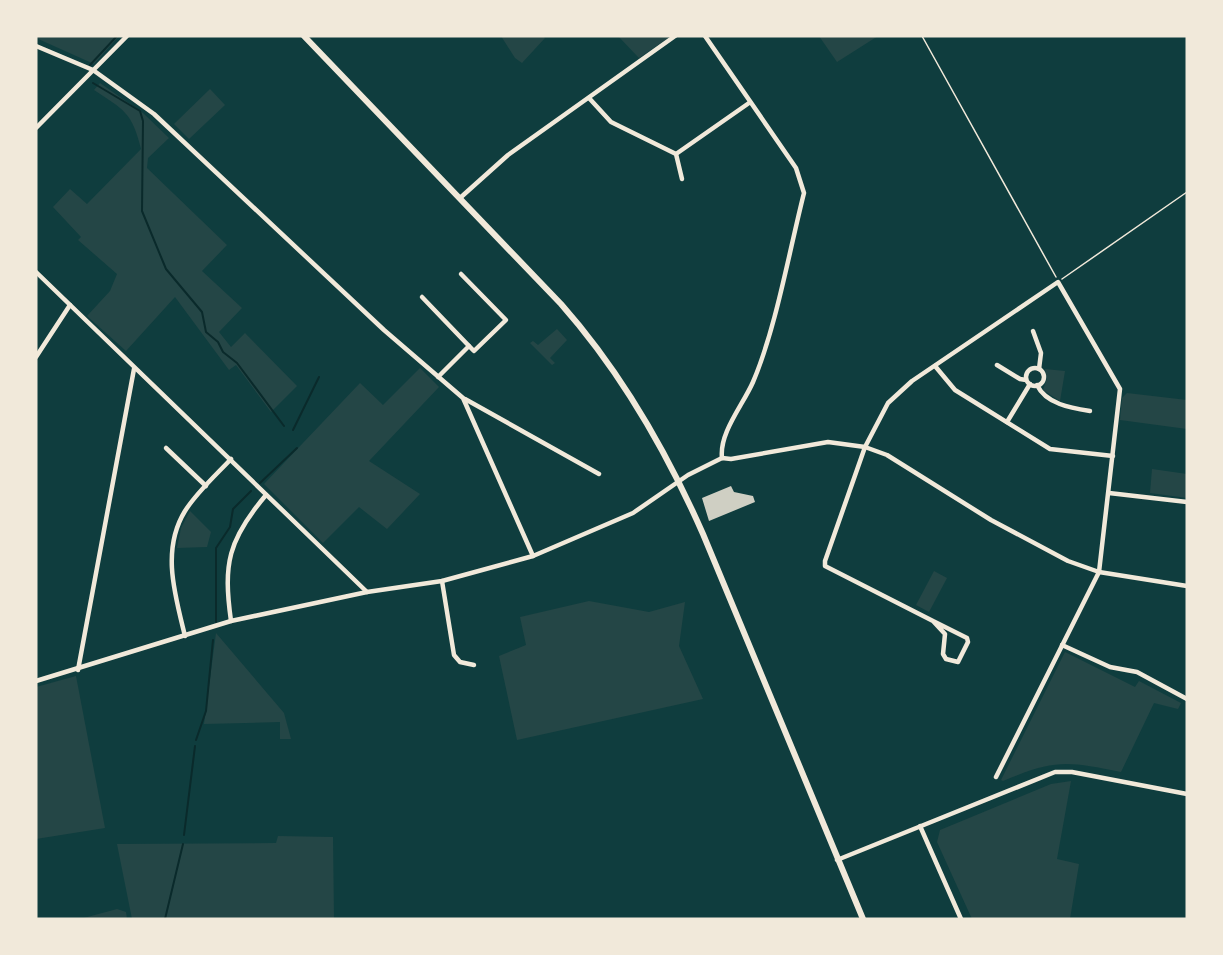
<svg xmlns="http://www.w3.org/2000/svg" width="1223" height="955" font-family="'Fira Sans',sans-serif">
	<style>
		.green { fill: #244646 }
		.lines { fill: none; stroke-linecap: round; stroke-linejoin: round }
		.stream { stroke: #0a2a2b; stroke-width: 2 }
		.building { fill: #cfcfc3 }
		.path { stroke: #f1e9da; stroke-width: 1.5 }
		.minor { stroke: #f1e9da; stroke-width: 4.5 }
		.secondary { stroke: #f1e9da; stroke-width: 6 }
	</style>
	<rect width="100%" height="100%" fill="#0f3d3e"/>
	<!-- green -->
	<g class="green">
		<polygon points="36,36 119,36 94,64 36,38"/>
		<polygon points="501,36 543,36 545,38 522,63 515,58"/>
		<polygon points="618,36 671,36 639,58"/>
		<polygon points="819,36 878,36 837,62"/>
		<path d="M100 83 143 113 169 138 148 158 147 168 227 245 202 271 242 308 219 332 231 347 245 333 297 386 271 412 236 365 229 370 175 297 126 351 87 316 110 291 117 274 78 240 81 237 53 207 70 189 87 204 141 149C132 112 124 110 94 90Z"/>
		<polygon points="210,89 225,105 189,139 174,124"/>
		<polygon points="557,329 567,340 550,358 555,363 552,365 530,343 533,341 538,345"/>
		<polygon points="420,368 439,387 369,461 420,494 387,529 359,507 323,543 264,484 360,383 383,405"/>
		<polygon points="1045,369 1065,371 1060,401 1043,390 1047,378"/>
		<polygon points="1127,393 1187,400 1187,429 1120,420 1122,398"/>
		<polygon points="1152,469 1187,474 1187,498 1150,493"/>
		<polygon points="190,511 211,532 207,547 177,548 181,528"/>
		<polygon points="934,571 947,578 929,612 916,605"/>
		<polygon points="589,601 649,612 685,602 679,646 703,699 517,740 499,656 526,645 520,617"/>
		<polygon points="216,633 284,713 291,739 280,739 280,722 204,724"/>
		<path d="M1065 652 1135 687 1139 681 1181 703 1178 709 1154 703 1121 772C1067 761 1055 759 1003 781L1001 780Z"/>
		<polygon points="76,676 105,828 36,839 36,687"/>
		<polygon points="1071,781 1057,859 1079,864 1070,919 972,919 937,842 940,830 1051,784"/>
		<polygon points="278,836 333,837 334,919 132,919 117,844 276,843"/>
		<polygon points="117,909 126,912 127,919 80,919"/>
	</g>
	<g class="lines">
		<!-- stream -->
		<g class="stream">
			<polyline points="90,65 117,36"/>
			<polyline points="93,83 140,111 143,121 142,211 166,269 202,312 206,332 218,342 223,352 237,363 284,426"/>
			<polyline points="293,430 319,377"/>
			<polyline points="260,483 297,448"/>
			<polyline points="216,622 216,548 230,527 233,509 251,491"/>
			<polyline points="196,740 206,711 213,640"/>
			<polyline points="184,835 195,746"/>
			<polyline points="165,919 183,844"/>
		</g>
	</g>
	<!-- building -->
	<polygon class="building" points="731,486 734,492 753,496 755,502 709,521 702,498"/>
	<g class="lines">
		<!-- path -->
		<g class="path">
			<polyline points="922,36 1056,277"/>
			<polyline points="1062,279 1187,192"/>
		</g>
		<!-- minor -->
		<g class="minor">
			<path d="M705 36 796 168 804 193C789 252 776 328 753 382 743 405 719 433 722 458"/>
			<polyline points="36,46 93,70 154,114 384,330 463,398 533,556"/>
			<polyline points="589,98 611,122 676,154 682,179"/>
			<polyline points="36,128 127,36"/>
			<polyline points="676,154 749,103"/>
			<polyline points="460,198 508,155 675,36"/>
			<polyline points="36,272 367,592"/>
			<polyline points="461,274 506,320 474,351 469,346"/>
			<polyline points="422,297 469,346 438,377"/>
			<polyline points="1033,331 1041,353 1039,369"/>
			<polyline points="36,357 70,305"/>
			<polyline points="997,365 1020,379 1026,380"/>
			<polyline points="935,366 955,390 1050,449 1113,456"/>
			<circle cx="1035" cy="377" r="9"/>
			<path d="M1037 385C1046 404 1071 408 1090 411"/>
			<polyline points="465,399 599,474"/>
			<polyline points="1007,422 1030,384"/>
			<polyline points="166,448 206,486"/>
			<polyline points="1109,493 1187,502"/>
			<polyline points="442,581 454,655 460,662 474,665"/>
			<path d="M231 621C223 564 228 540 266 495"/>
			<polyline points="933,621 967,638 968,642 958,662 946,659 943,654 945,634 933,621 825,566 825,561 865,447 888,403 912,381 1058,282 1120,389 1099,572 996,777"/>
			<path d="M185 636C175 595 161 550 185 511 197 492 216 475 231 459"/>
			<polyline points="1062,645 1110,667 1137,672 1187,699"/>
			<polyline points="78,670 134,369"/>
			<polyline points="36,681 231,621 367,592 442,581 533,556 633,513 688,475 722,458 731,459 828,442 865,447 887,455 991,520 1068,561 1099,572 1187,586"/>
			<polyline points="920,826 961,919"/>
			<polyline points="837,860 1055,772 1072,772 1187,794"/>
		</g>
		<!-- secondary -->
		<path class="secondary" d="M304 36 561 304C622 373 666 450 703 534L863 919"/>
	</g>
	<!-- border -->
	<rect width="1223" height="955" fill="none" stroke="#f1e9da" stroke-width="75"/>
</svg>
